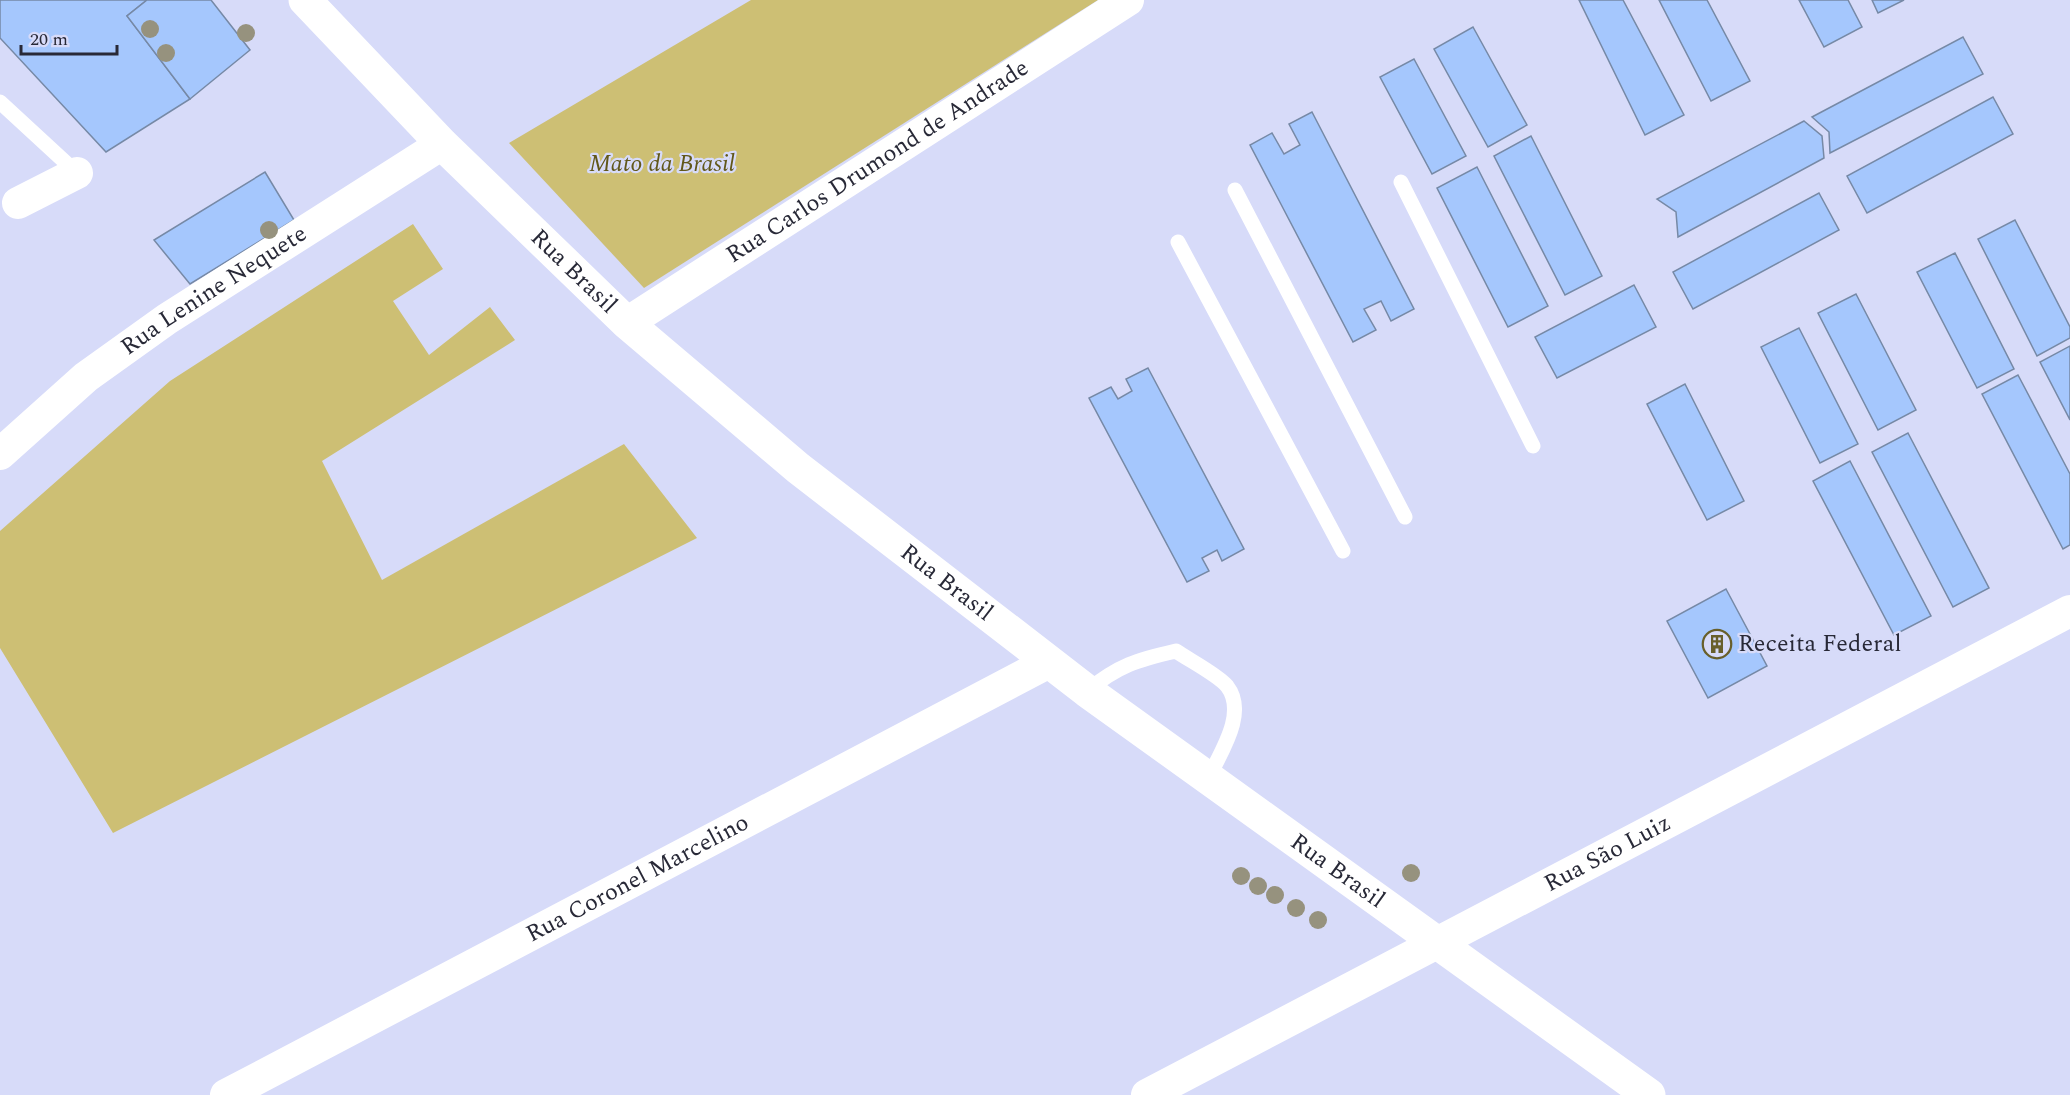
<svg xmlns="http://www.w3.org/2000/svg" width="2070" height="1095" font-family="Spectral,serif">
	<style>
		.green { fill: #cdbf74 }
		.building { fill: #a5c7fd; stroke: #7689a6; stroke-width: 1.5 }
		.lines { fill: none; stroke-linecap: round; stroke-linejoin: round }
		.lane { stroke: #fff; stroke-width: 15 }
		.street { stroke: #fff; stroke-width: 32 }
		.secondary { stroke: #fff; stroke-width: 33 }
		.tree { fill: #96927e }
		.labels { text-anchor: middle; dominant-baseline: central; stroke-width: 4.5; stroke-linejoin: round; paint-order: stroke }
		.street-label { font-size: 24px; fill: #282937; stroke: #d7dbf9 }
		.park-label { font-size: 24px; font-style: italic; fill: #615719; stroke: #d7dbf9 }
		.poi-label { font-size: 24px; fill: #282937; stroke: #d7dbf9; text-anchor: start }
	</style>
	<rect width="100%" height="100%" fill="#d7dbf9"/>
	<!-- green -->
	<g class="green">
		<polygon points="751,0 1098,0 644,288 509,143"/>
		<polygon points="413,224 443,269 393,301 429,355 490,307 515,340 322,461 382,580 624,444 697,538 113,833 0,648 0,531 170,381"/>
	</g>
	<!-- building -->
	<g class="building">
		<polygon points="0,0 147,0 127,16 190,99 106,152 0,38"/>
		<polygon points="147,0 211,0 250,50 190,99 127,16"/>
		<polygon points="1579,0 1623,0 1684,115 1645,135"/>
		<polygon points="1659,0 1707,0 1750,81 1711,101"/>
		<polygon points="1799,0 1848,0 1862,27 1824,47"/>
		<polygon points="1872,0 1904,0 1878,13"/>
		<polygon points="1473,27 1527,125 1488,147 1434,49"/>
		<polygon points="1963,37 1983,74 1830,153 1829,132 1812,117"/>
		<polygon points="1414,59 1466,156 1432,174 1380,77"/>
		<polygon points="1993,97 2013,134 1867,213 1847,176"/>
		<polygon points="1312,112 1414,309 1391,321 1381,301 1364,309 1376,330 1353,342 1250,145 1272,133 1284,154 1300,145 1289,124"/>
		<polygon points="1804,121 1822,136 1824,158 1678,237 1676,212 1657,199"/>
		<polygon points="1531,136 1602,276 1565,295 1494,156"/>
		<polygon points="1477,167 1548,306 1508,327 1437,188"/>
		<polygon points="265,172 294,220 190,284 154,240"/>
		<polygon points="1819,193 1839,230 1693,309 1673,272"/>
		<polygon points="2015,220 2070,327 2070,338 2037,356 1978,239"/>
		<polygon points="1955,253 2014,369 1977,388 1917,272"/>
		<polygon points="1634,285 1656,327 1557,378 1535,337"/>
		<polygon points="1856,294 1916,410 1878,430 1818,313"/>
		<polygon points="1799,328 1858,444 1820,463 1761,347"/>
		<polygon points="2070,346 2070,420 2040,362"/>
		<polygon points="1148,368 1244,549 1222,561 1217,550 1202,558 1209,571 1187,582 1089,398 1111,387 1118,399 1132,391 1126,379"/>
		<polygon points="2018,375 2070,474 2070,545 2063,549 1982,394"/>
		<polygon points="1685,384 1744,501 1707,520 1647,404"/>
		<polygon points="1908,433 1989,588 1953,607 1872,452"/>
		<polygon points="1850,461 1931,616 1894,635 1813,481"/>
		<polygon points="1726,589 1767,666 1708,698 1667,621"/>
	</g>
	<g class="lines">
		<!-- lane -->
		<g class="lane">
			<polyline points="0,102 77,173"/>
			<polyline points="1401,182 1533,446"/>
			<polyline points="1235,190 1405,517"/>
			<polyline points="1178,242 1343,551"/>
			<path d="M1087 691C1119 665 1137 660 1176 651 1189 660 1218 675 1227 686 1248 713 1220 753 1208 779"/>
		</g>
		<!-- street -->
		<g class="street">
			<polyline points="18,203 77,173"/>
			<path id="s1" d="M627 323 1128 0"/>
			<path id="s2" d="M0 454 86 377 167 319 442 144"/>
			<path id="s3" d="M226 1095 1049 662"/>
			<path id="s4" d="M1147 1095 2070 611"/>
		</g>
		<!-- secondary -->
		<path class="secondary" id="s5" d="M305 0 442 144 627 323 798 468 1087 691 1649 1095"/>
	</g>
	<!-- trees -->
	<g class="tree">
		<circle cx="150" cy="29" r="9"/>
		<circle cx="246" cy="33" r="9"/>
		<circle cx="166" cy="53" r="9"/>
		<circle cx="269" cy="230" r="9"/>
		<circle cx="1411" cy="873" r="9"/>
		<circle cx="1241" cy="876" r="9"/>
		<circle cx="1258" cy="886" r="9"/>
		<circle cx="1275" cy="895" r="9"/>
		<circle cx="1296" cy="908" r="9"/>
		<circle cx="1318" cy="920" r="9"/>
	</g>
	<!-- icons -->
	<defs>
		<g id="building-ring" transform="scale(1.5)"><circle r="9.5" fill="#d7dbf9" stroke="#685f2b" stroke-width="1.5"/><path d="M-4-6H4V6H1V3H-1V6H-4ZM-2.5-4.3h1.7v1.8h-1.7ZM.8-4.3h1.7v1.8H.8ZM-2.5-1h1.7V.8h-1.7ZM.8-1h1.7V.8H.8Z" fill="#685f2b"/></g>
	</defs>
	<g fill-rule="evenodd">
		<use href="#building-ring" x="1717" y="644"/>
	</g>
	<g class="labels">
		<!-- street labels -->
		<g class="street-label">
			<text stroke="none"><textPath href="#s1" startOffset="298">Rua Carlos Drumond de Andrade</textPath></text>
			<text stroke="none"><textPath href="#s5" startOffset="382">Rua Brasil</textPath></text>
			<text stroke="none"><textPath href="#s2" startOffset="270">Rua Lenine Nequete</textPath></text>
			<text stroke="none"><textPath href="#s5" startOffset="868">Rua Brasil</textPath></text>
			<text stroke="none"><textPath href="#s4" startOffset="520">Rua São Luiz</textPath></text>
			<text stroke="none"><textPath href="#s5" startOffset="1354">Rua Brasil</textPath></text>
			<text stroke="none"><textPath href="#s3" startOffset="465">Rua Coronel Marcelino</textPath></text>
		</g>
		<!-- park labels -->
		<g class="park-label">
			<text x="662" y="164">Mato da Brasil</text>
		</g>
		<!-- poi labels -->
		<g class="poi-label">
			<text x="1738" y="644">Receita Federal</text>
		</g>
	</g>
	<!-- scale -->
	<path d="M21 45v9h96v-9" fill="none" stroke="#282937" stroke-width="3"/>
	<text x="30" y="45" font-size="18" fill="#282937" stroke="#d7dbf9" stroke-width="4.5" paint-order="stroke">20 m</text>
</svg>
